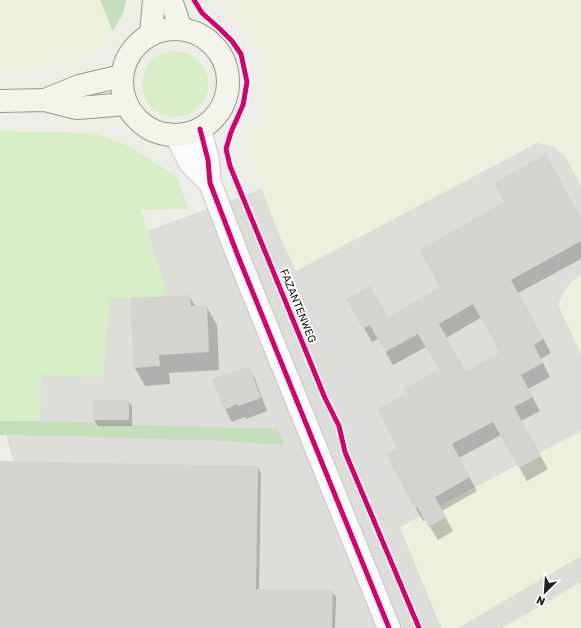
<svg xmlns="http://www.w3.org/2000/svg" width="581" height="628" font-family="Rubik,sans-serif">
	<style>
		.residential { fill: #ddddda }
		.farmland { fill: #ecf0dc }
		.grass { fill: #d7eec6 }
		.forest { fill: #c5dfbc }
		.shadow { fill: #0003; fill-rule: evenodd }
		.building { fill: #d5d4d0; fill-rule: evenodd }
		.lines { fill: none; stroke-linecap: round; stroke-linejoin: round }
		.tertiary-casing { stroke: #c7c7c5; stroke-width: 24 }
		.secondary-casing { stroke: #959a7f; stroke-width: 24 }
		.tertiary { stroke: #fcfcfc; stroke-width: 22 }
		.secondary { stroke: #f3f5ec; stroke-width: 22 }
		.cycleway-casing { stroke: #fff; stroke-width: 8 }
		.cycleway { stroke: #d6006c; stroke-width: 5 }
		.labels { text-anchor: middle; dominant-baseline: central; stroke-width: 3.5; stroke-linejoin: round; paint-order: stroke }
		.street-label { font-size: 11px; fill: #202020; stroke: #fff }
	</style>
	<rect width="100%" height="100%" fill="#eeeee9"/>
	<!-- residential -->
	<polygon class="residential" points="563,78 581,131 581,628 58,628 0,412 0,285"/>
	<!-- farmland -->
	<g class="farmland">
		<polygon points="0,0 100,0 113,31 106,44 68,64 21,70 0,69"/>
		<polygon points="219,0 581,0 581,186 565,156 554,147 537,143 296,271 280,237 246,148 261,122 269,95 268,67 253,40"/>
		<polygon points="581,275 581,354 558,305 563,294 570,283"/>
		<polygon points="581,431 581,556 458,628 441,628 400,527"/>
		<polygon points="581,582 581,628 502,628 514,621"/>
	</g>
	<!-- grass -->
	<g class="grass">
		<circle cx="175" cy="84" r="33"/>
		<polygon points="0,131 93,133 129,146 176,176 189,209 141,210 169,301 110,298 103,377 41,375 40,421 0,421"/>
	</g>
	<!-- forest -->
	<g class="forest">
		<polygon points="100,0 126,0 123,13 113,31"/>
		<polygon points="0,421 77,422 161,426 206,427 252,428 277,428 284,445 208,440 185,440 74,436 0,435"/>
	</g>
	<!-- shadow -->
	<g class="shadow">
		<path d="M581 218V259L518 293 551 353 541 359 550 377 528 389 540 411 521 421 548 469 527 481 501 435 459 458 477 491 442 511 453 531 438 540 426 520 423 521 405 489 399 450 407 394 440 371 426 347 393 365 378 339 372 342 348 299 388 318ZM482 317 502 352 465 372 446 338Z"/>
		<polygon points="189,296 196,307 206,306 217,325 219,370 169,373 170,384 145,386 135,368 131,299"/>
		<polygon points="248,367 255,379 267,411 246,419 245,417 232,422 225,409"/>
		<polygon points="129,401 132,407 132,426 98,426 94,420"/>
		<polygon points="0,462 258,467 261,474 259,590 332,591 336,597 335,628 0,628"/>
	</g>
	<!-- building -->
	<g class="building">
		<path d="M546 154 581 217V241L511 280 544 339 534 345 543 363 521 375 533 397 514 407 541 456 519 468 493 422 452 444 470 477 435 497 446 517 429 527 417 507 415 508 403 488H404L386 454 397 449 377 409 406 394 403 389 439 370 418 334 385 352 370 325 363 329 346 299 370 286 388 317 440 287 419 250 504 202 494 183ZM473 304 500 352 466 371 439 324Z"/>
		<polygon points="190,295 191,306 207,305 209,352 159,355 160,366 134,368 130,298"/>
		<polygon points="249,366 261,398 238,406 237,404 224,410 212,379"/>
		<rect x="93" y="400" width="36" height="20"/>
		<polygon points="0,461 258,466 256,589 333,590 332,628 0,628"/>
	</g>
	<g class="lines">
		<!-- tertiary casing -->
		<g class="tertiary-casing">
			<g id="tertiary">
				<polyline points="200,129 208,160 210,183 238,256 389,628"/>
				<polyline points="176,135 190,163 210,183"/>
			</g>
		</g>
		<!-- secondary casing -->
		<g class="secondary-casing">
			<g id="secondary">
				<polyline points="171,0 181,29"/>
				<circle cx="175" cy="82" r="53"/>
				<polyline points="151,34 154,0"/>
				<polyline points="45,100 79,86 122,76"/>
				<polyline points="0,101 45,100 77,108 127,104"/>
			</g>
		</g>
		<!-- tertiary -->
		<use href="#tertiary" class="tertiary"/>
		<!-- secondary -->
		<use href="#secondary" class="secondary"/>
		<!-- cycleway casing -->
		<g class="cycleway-casing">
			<g id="cycleway">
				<polyline points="194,0 202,13 220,29 232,41 241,54 247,82 243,105 231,132 226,149 230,166 325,398 339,426 345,452 419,628"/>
				<polyline points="200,129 208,160 210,183 238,256 389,628"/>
			</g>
		</g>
		<!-- cycleway -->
		<use href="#cycleway" class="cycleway"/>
	</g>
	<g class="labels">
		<!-- street labels -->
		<g class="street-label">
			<text transform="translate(298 306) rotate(68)">FAZANTENWEG</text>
		</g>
	</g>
	<!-- north arrow -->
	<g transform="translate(545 592) rotate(205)" stroke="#ffffff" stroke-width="3" paint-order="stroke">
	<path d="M0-3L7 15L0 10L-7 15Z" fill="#202020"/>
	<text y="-6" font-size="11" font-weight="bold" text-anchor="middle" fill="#202020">N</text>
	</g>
</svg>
